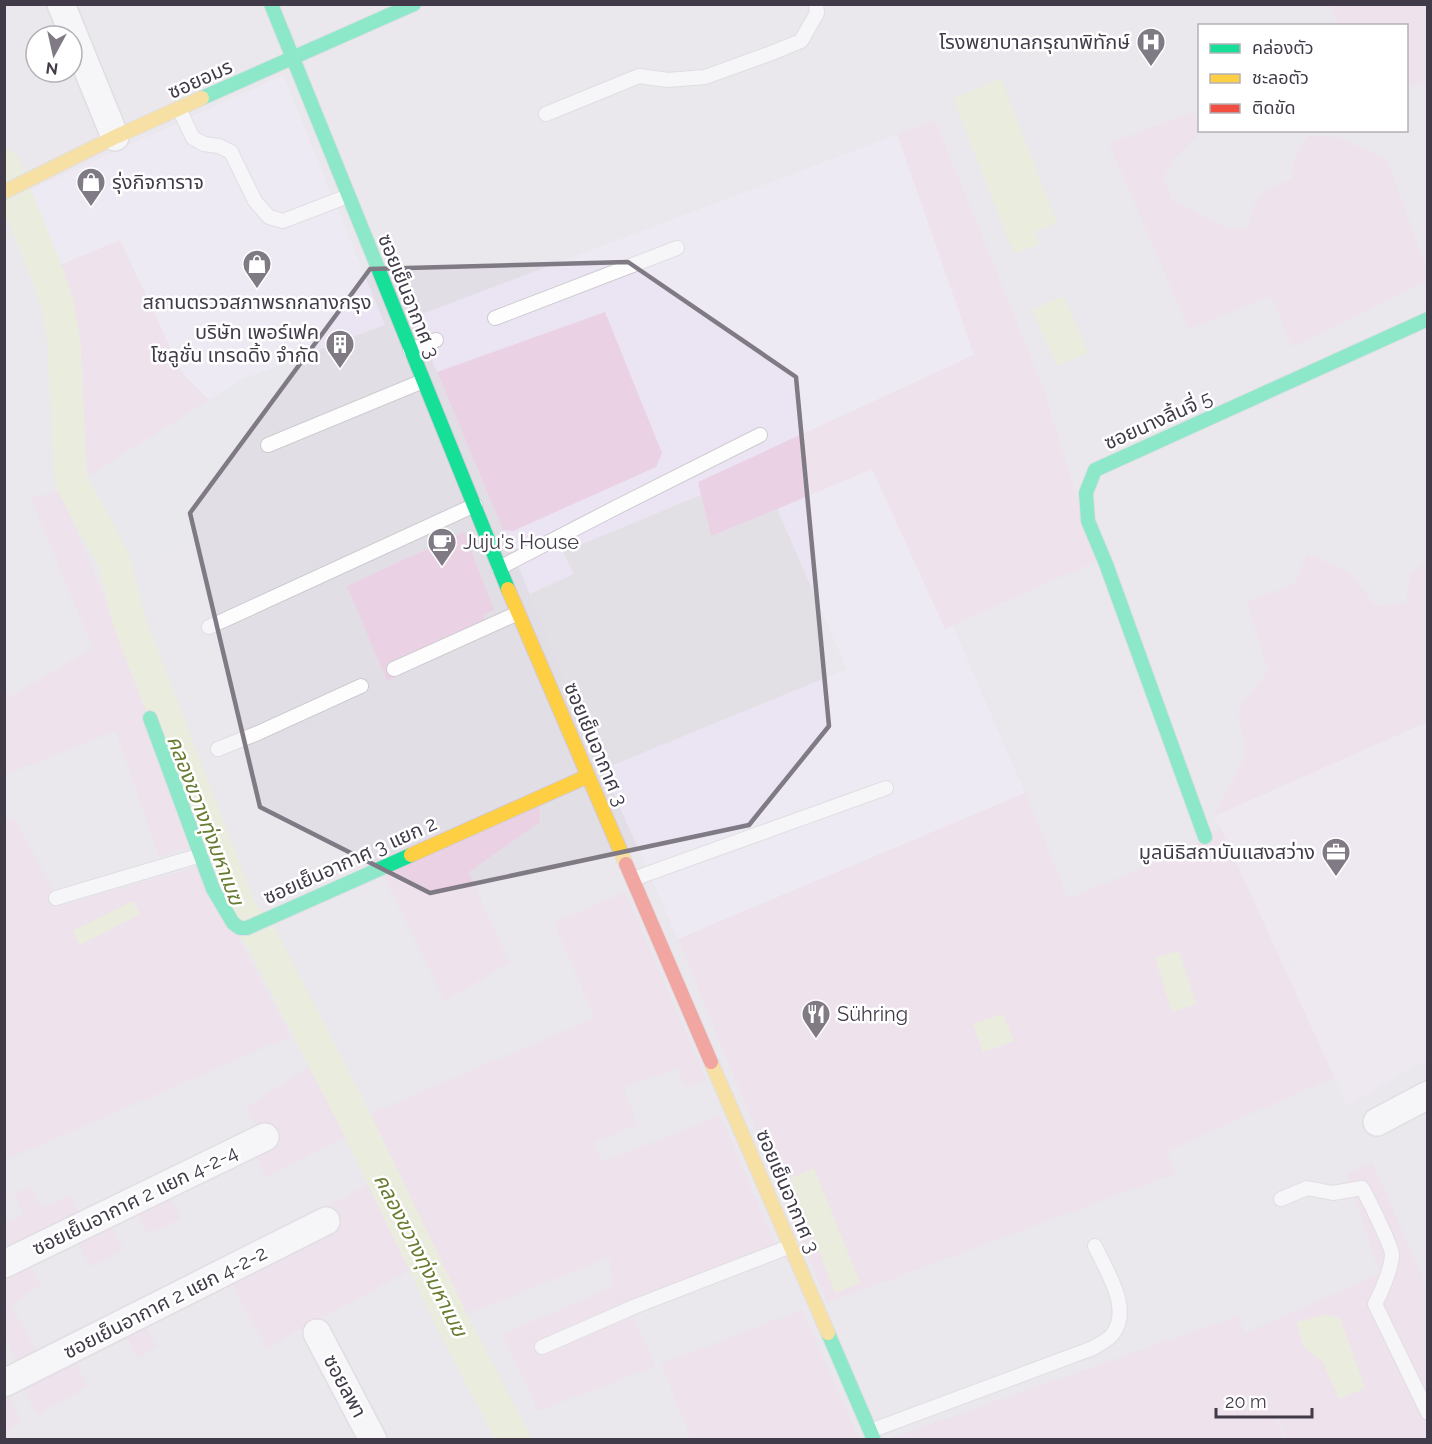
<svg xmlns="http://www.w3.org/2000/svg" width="1432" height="1444" font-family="Raleway,'Noto Sans Thai',sans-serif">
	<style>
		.residential { fill: #e2dee6; fill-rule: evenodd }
		.commercial { fill: #ebe4f3 }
		.industrial { fill: #e1dfe5 }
		.education { fill: #eae3ef }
		.green { fill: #ead2e4 }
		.parking { fill: #e2e0e5 }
		.water { fill: #e2ecc5 }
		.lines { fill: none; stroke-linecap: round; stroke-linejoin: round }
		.canal { stroke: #e2ecc5; stroke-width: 33 }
		.lane-casing { stroke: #cdcbd0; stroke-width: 16 }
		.street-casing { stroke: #cdcbd0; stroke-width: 30 }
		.fast-casing { stroke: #d1cbd6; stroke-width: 16 }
		.slow-casing { stroke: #d1cbd6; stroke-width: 16 }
		.jam-casing { stroke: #d1cbd6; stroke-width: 16 }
		.lane { stroke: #fdfdfd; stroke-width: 14 }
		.street { stroke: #fdfdfd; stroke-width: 27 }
		.fast { stroke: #16e098; stroke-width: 14 }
		.slow { stroke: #ffcf43; stroke-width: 14 }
		.jam { stroke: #f24e42; stroke-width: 14 }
		.marked { fill: none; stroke: #7f7a84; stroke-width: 4.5; stroke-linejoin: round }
		.labels { text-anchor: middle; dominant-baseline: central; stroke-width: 5; stroke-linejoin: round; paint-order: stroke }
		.poi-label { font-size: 20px; fill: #413b49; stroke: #fff; text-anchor: end }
		.street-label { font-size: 20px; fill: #413b49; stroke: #fff }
		.water-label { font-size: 21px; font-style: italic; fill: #687c31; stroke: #fff }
	</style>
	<rect width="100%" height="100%" fill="#f1eff3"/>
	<!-- residential -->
	<path class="residential" d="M5 5H1427V1439L5 1440ZM1200 26H1406V130H1200ZM36 36H72V72H36Z"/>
	<!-- commercial -->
	<g class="commercial">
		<polygon points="283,75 385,325 243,379 209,400 182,373 120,240 53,268 26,192"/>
		<polygon points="935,120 1043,388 1097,561 953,626 1025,793 678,939 603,769 414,317"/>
	</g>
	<!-- industrial -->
	<polygon class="industrial" points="385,325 426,427 133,567 103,513 87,477 183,415 243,379"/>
	<!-- education -->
	<polygon class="education" points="1427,722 1427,1060 1347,1105 1214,816"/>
	<!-- green -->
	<g class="green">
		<polygon points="1331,5 1427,5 1427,82 1407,88 1406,26 1338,25"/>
		<path d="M1193 113 1199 126 1200 130 1202 131 1175 158 1163 178 1172 200 1229 229H1248C1257 192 1256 193 1292 180L1294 159 1309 136 1337 137 1387 160 1427 271V281L1292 348 1271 296 1189 329 1109 143Z"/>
		<polygon points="935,120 1043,388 1097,561 945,629 872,469 711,537 698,482 974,355 897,134"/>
		<polygon points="120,240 182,373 209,400 87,477 77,476 72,450 72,382 69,341 53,268"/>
		<polygon points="605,312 662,453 656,467 513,531 503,530 437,372"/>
		<polygon points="59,491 155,716 191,848 159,856 116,731 5,775 4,688 10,697 93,648 31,498"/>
		<polygon points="464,532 494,610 483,615 489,635 387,681 347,586"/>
		<polygon points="1307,554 1348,572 1376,606 1406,603 1411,572 1427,562 1427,722 1214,816 1246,755 1238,710 1268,671 1247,602 1295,583"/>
		<polygon points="1025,793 1068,899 1193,846 1220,827 1334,1077 1167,1151 1176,1173 827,1303 678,939"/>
		<polygon points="539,805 540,822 469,872 509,963 445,1001 383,875"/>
		<polygon points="15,819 51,886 56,907 199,866 291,1036 5,1160 4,820"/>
		<polygon points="625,892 706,1079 687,1087 676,1068 624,1088 637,1125 594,1142 602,1162 720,1116 776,1247 628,1304 655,1366 538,1411 503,1334 613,1287 609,1257 465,1315 365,1116 595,1018 554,923"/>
		<polygon points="311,1066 333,1101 350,1135 265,1177 255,1152 277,1141 269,1124 258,1129 246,1108"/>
		<polygon points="1372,1162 1427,1288 1427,1439 1287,1439 1258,1367 1284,1439 886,1440 1238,1316 1245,1333 1380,1274 1347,1174"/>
		<polygon points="373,1182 415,1267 267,1348 231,1282 340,1227 330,1205"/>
		<polygon points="30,1186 42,1208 69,1195 80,1215 5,1251 5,1223 24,1215 14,1194"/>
		<polygon points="168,1195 181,1218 148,1234 137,1210"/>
		<polygon points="109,1224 123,1249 91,1267 76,1240"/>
		<polygon points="29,1263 41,1285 11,1305 38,1354 19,1364 5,1337 5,1275"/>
		<polygon points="802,1310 859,1439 691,1439 661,1364"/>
		<polygon points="145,1324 156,1347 138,1359 124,1334"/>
		<polygon points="74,1360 88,1386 37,1415 22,1386"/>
		<polygon points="7,1393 22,1421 5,1432 5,1394"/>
	</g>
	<!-- parking -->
	<g class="parking">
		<polygon points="6,216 34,274 52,339 59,491 31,498 5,450 4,217"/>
		<polygon points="1271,296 1292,347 1319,334 1333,362 1363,496 1216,548 1247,602 1268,671 1238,710 1246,755 1214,816 1105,536 1098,481 1221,422 1199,330"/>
		<polygon points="701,495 711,536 777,509 847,669 603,769 530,594 574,574 563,552"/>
	</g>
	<!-- water -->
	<g class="water">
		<polygon points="1001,79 1057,223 1034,232 1039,244 1014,254 953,98"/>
		<polygon points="1064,296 1088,353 1057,366 1032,310"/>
		<polygon points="133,901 140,914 80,945 73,931"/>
		<polygon points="1179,951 1196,1004 1172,1012 1155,958"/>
		<polygon points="1003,1014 1014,1041 983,1052 973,1024"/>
		<polygon points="814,1168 860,1283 835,1293 790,1178"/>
		<path d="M1325 1315 1340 1318 1365 1388 1339 1399 1322 1360C1305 1352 1300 1341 1297 1322Z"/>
	</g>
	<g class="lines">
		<!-- canal -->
		<polyline class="canal" points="4,166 48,276 57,303 64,341 69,450 72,483 114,561 129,621 240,910 262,939 357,1124 453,1323 514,1440"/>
		<!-- lane casing -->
		<g class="lane-casing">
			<g id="lane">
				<polyline points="179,109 193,138 204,144 219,146 231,152 255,201 269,217 283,221 348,196"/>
				<polyline points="546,114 639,76 668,80 705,77 769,54 801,41 817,13 816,4"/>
				<polyline points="495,318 677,248"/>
				<polyline points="410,350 436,340"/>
				<polyline points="268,445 423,381"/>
				<polyline points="499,568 615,508 760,435"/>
				<polyline points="209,627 475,505"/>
				<polyline points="394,669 518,613"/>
				<polyline points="218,749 258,733 361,686"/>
				<polyline points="633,879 886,788"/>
				<polyline points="56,898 201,855"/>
				<path d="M1281 1199 1307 1188 1333 1193 1362 1188C1368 1198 1391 1245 1392 1254 1392 1267 1381 1293 1375 1304L1428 1413"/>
				<polyline points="542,1347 636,1306 791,1246"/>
				<path d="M870 1431 1093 1348C1099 1344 1108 1340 1112 1335 1133 1309 1106 1271 1095 1246"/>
			</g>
		</g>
		<!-- street casing -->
		<g class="street-casing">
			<g id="street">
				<polyline points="61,4 115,137"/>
				<polyline points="1377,1122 1428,1095"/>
				<polyline points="4,1264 265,1137"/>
				<polyline points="317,1333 373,1440"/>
				<polyline points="4,1383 326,1221"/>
			</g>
		</g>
		<!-- fast casing -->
		<g class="fast-casing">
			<g id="fast">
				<polyline points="271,4 508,589"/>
				<polyline points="202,98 414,4"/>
				<polyline points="150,718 213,889 233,923 240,928 247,928 411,855"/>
				<polyline points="1205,837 1106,564 1088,521 1086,493 1095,470 1428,319"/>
				<polyline points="828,1333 874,1440"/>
			</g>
		</g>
		<!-- slow casing -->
		<g class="slow-casing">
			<g id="slow">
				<polyline points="4,192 115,137 202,98"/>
				<polyline points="508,589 626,864"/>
				<polyline points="411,855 588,776"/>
				<polyline points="711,1062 828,1333"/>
			</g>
		</g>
		<!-- jam casing -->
		<g class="jam-casing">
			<polyline id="jam" points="626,864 711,1062"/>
		</g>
		<!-- lane -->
		<use href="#lane" class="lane"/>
		<!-- street -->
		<use href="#street" class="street"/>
		<!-- fast -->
		<use href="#fast" class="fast"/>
		<!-- slow -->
		<use href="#slow" class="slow"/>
		<!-- jam -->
		<use href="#jam" class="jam"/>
	</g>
	<!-- marked area -->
	<path d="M0 0H1432V1444H0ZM628 262 796 377 829 726 749 825 430 893 260 807 190 513 370 269Z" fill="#f1eff3" fill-opacity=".55" fill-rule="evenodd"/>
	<path class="marked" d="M628 262 796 377 829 726 749 825 430 893 260 807 190 513 370 269Z"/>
	<!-- icons -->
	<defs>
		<g id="hospital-pin" transform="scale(1.5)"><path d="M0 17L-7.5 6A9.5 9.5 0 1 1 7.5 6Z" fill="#7f7a84" stroke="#fff"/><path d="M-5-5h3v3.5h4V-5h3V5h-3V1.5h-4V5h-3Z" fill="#fff"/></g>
		<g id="shop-pin" transform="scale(1.5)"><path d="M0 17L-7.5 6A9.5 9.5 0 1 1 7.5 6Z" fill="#7f7a84" stroke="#fff"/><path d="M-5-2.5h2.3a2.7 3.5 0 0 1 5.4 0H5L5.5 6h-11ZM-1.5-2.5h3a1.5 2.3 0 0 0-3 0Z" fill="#fff"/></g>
		<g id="building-pin" transform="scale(1.5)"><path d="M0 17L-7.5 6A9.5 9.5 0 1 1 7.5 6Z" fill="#7f7a84" stroke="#fff"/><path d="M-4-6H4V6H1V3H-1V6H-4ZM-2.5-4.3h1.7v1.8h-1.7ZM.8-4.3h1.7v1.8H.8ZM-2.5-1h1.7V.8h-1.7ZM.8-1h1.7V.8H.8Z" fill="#fff"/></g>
		<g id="cafe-pin" transform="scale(1.5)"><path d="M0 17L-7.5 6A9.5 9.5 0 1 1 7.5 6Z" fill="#7f7a84" stroke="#fff"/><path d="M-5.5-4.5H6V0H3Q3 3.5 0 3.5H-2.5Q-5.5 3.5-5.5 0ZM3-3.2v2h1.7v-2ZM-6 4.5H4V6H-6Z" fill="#fff"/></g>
		<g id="office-pin" transform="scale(1.5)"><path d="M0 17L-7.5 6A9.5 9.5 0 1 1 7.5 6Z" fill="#7f7a84" stroke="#fff"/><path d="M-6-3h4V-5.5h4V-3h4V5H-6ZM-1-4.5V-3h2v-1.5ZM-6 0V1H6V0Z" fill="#fff"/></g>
		<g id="restaurant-pin" transform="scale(1.5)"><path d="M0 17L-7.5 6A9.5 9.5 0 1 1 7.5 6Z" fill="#7f7a84" stroke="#fff"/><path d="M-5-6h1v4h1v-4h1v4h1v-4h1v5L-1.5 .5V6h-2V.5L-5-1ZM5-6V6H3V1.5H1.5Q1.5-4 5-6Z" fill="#fff"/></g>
	</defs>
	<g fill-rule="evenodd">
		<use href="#hospital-pin" x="1151" y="42"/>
		<use href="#shop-pin" x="91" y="182"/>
		<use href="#shop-pin" x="257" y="264"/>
		<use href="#building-pin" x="340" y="344"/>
		<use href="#cafe-pin" x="442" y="542"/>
		<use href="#office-pin" x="1336" y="852"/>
		<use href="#restaurant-pin" x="816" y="1014"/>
	</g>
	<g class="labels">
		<!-- poi labels -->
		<g class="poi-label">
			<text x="1130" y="42">โรงพยาบาลกรุณาพิทักษ์</text>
			<text x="112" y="182" text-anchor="start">รุ่งกิจการาจ</text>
			<text x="257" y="302" text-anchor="middle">สถานตรวจสภาพรถกลางกรุง</text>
			<text x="319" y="332">บริษัท เพอร์เฟค<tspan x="319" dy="23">โซลูชั่น เทรดดิ้ง จำกัด</tspan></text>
			<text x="463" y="542" text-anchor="start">Juju's House</text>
			<text x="1315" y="852">มูลนิธิสถาบันแสงสว่าง</text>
			<text x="837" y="1014" text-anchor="start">Sühring</text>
		</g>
		<!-- street labels -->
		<g class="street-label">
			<text transform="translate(200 79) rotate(-24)">ซอยอมร</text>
			<text transform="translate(409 296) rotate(68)">ซอยเย็นอากาศ 3</text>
			<text transform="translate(1158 420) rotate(-24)">ซอยนางลิ้นจี่ 5</text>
			<text transform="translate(596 744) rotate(67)">ซอยเย็นอากาศ 3</text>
			<text transform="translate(350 860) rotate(-24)">ซอยเย็นอากาศ 3 แยก 2</text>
			<text transform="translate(788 1191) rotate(67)">ซอยเย็นอากาศ 3</text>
			<text transform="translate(135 1200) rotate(-26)">ซอยเย็นอากาศ 2 แยก 4-2-4</text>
			<text transform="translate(165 1302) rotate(-27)">ซอยเย็นอากาศ 2 แยก 4-2-2</text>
			<text transform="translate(345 1386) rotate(62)">ซอยลพา</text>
		</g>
		<!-- water labels -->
		<g class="water-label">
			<text transform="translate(206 820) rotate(69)">คลองขวางทุ่งมหาเมฆ</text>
			<text transform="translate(421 1255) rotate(63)">คลองขวางทุ่งมหาเมฆ</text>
		</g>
	</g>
	<!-- border -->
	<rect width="1432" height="1444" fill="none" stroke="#413b49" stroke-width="12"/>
	<!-- legend -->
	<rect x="1198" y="24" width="210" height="108" fill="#ffffff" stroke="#b3b1b6" stroke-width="1.5"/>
	<rect x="1210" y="44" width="30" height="9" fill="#16e098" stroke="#b3b1b6" stroke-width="1.5"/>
	<text x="1252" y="54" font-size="18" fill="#413b49">คล่องตัว</text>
	<rect x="1210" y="74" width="30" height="9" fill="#ffcf43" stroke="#b3b1b6" stroke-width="1.5"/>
	<text x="1252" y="84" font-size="18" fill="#413b49">ชะลอตัว</text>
	<rect x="1210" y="104" width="30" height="9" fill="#f24e42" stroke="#b3b1b6" stroke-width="1.5"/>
	<text x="1252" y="114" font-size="18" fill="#413b49">ติดขัด</text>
	<!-- north arrow -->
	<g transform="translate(54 54) rotate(188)"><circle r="28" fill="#ffffff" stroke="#b3b1b6" stroke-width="1.5"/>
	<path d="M0-4.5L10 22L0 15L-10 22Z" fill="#7f7a84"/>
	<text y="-9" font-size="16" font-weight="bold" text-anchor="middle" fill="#413b49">N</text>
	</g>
	<!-- scale -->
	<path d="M1216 1408v9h96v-9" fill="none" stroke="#413b49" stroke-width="3"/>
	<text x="1225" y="1408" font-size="18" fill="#413b49" stroke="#ffffff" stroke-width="4.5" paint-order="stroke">20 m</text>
</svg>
